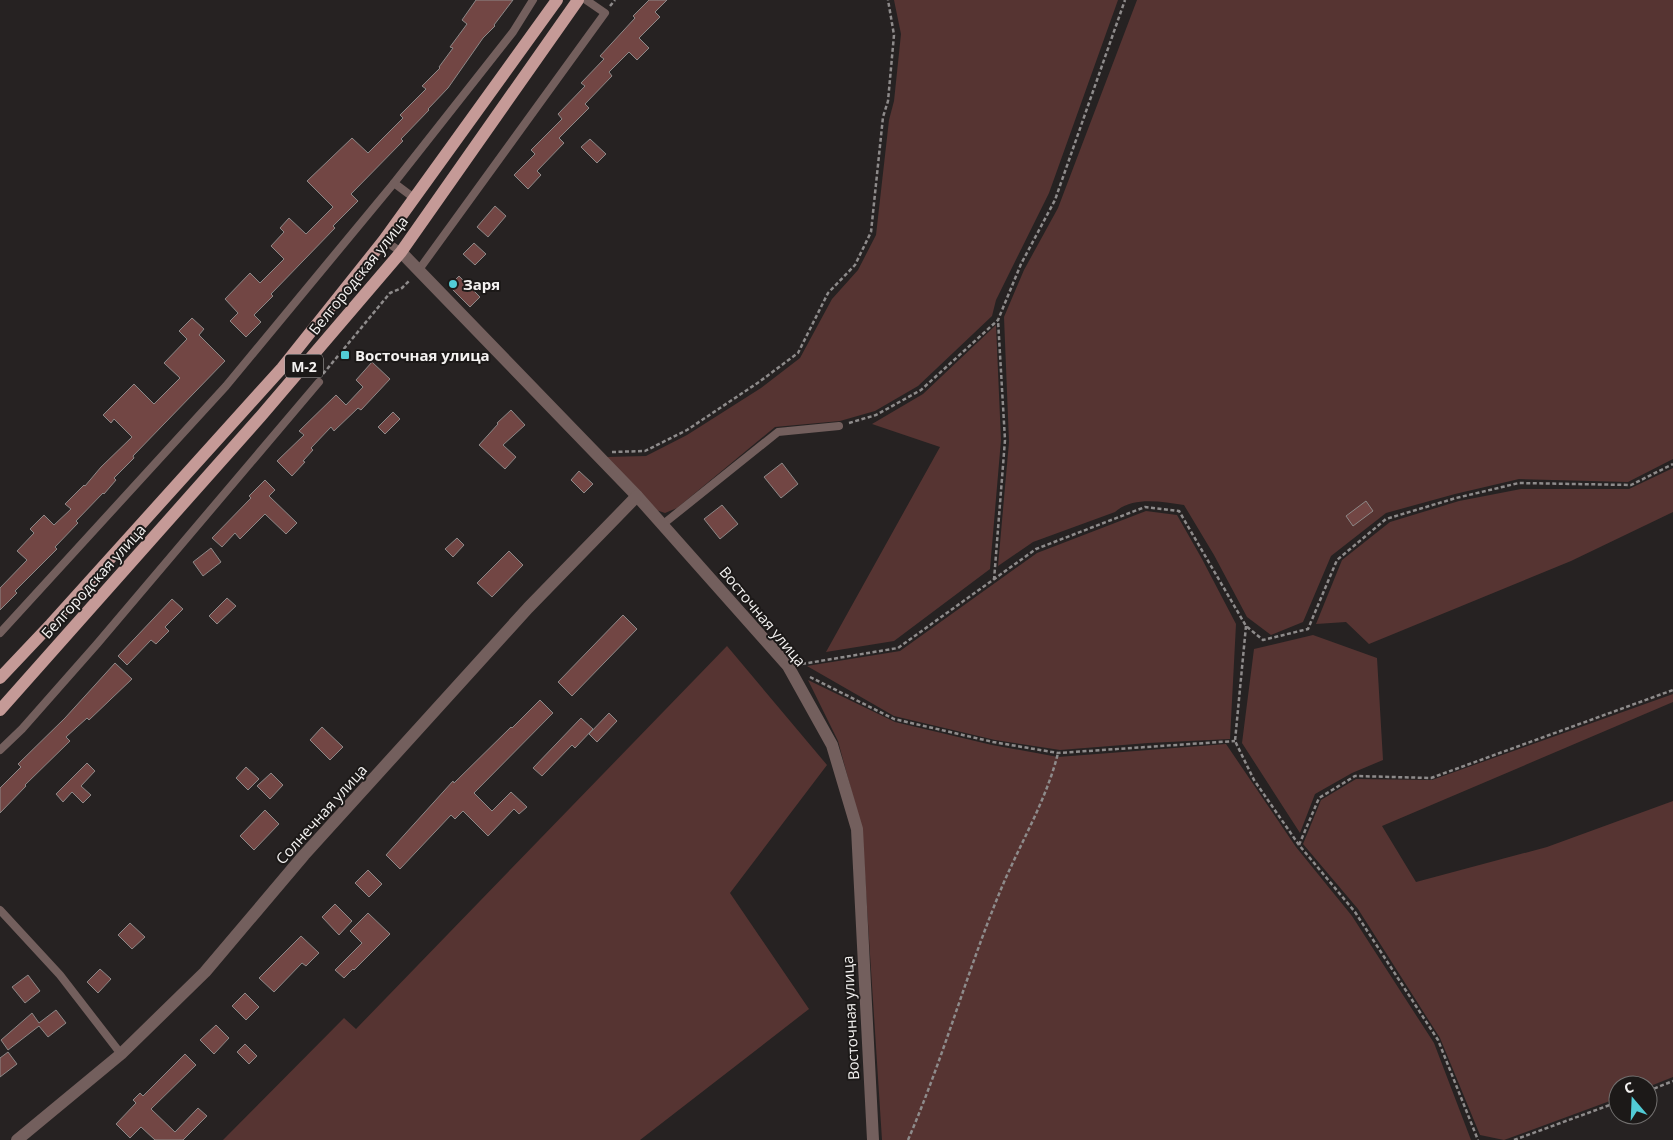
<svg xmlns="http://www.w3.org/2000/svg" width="1673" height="1140" font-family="'Open Sans',sans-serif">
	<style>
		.green { fill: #563432 }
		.building { fill: #724644; stroke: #8d8887 }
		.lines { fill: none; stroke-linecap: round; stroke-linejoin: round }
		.path { stroke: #8e8b8b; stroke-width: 2.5; stroke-dasharray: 4 2.5; stroke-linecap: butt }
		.lane { stroke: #735f5d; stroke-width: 8 }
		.street { stroke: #735f5d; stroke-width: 12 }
		.primary { stroke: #c59a97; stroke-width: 12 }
		.poi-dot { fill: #52ccd6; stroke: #1c1918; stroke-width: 2 }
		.labels { text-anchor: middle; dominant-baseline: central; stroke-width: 4; stroke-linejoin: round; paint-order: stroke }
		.shield { fill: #1c1918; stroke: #b3b1b0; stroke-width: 1 }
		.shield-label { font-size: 14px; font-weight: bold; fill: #f4f2f1 }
		.street-label { font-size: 15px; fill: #f4f2f1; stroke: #1c1918 }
		.poi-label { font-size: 15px; font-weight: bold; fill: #f4f2f1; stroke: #1c1918; text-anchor: start }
	</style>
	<rect width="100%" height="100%" fill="#262222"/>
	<!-- green -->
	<g class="green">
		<polygon points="894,0 1118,0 1049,193 996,300 992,316 918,386 875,411 840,421 775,427 677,508 665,513 656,510 607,457 646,456 687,435 761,388 800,358 832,299 858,270 876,235 889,120 894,101 901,34"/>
		<path d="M1137 0H1673V459L1628 482 1519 479 1455 494 1386 513 1331 556 1303 622 1271 635 1247 617 1214 555 1184 505C1161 502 1134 496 1115 512L1033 542 998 566 1009 442 1004 317 1024 270 1058 208Z"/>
		<polygon points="996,325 1001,440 990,569 894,641 826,652 940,447 872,424 923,394"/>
		<polygon points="1673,468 1673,512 1571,561 1369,644 1346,622 1316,624 1342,560 1390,522 1459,501 1521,489 1629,489"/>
		<polygon points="1146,511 1177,515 1202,559 1236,624 1230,739 1148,743 1060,750 995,740 894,716 807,666 900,651 1037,553"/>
		<polygon points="1313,635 1377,658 1383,760 1352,773 1315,794 1300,833 1242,743 1254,649"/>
		<polygon points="727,646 827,765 730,893 809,1009 640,1140 223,1140 344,1018 356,1029"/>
		<polygon points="808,680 895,722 992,745 1058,757 1226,744 1296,847 1352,916 1434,1043 1471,1140 882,1140 862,830 838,741"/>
		<polygon points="1673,694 1673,702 1382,826 1416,882 1547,847 1673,801 1673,1077 1648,1087 1648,1085 1618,1085 1618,1098 1504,1140 1480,1135 1440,1038 1358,909 1303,844 1321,800 1356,779 1432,780"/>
	</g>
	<!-- building -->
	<g class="building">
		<polygon points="476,0 513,0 494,25 495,26 483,38 448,88 428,109 429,110 401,139 403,141 351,194 358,201 333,226 335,228 271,294 273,296 254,315 261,322 246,337 230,321 238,313 225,299 250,273 260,283 284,259 271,246 284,232 280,228 289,218 306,234 333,207 307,181 352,138 368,153 403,118 400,115 426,89 422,86 440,68 439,67 453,48 450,47 467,24 462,20"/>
		<polygon points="649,0 667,0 655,12 660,17 639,38 649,48 637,60 629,52 609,72 612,76 585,104 589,108 559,138 564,143 537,171 541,175 528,189 514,175 535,154 531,150 562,119 558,114 585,86 581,83 604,59 600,56 635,18 633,16"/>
		<polygon points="590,139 606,154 597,163 581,147"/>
		<polygon points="495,206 506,216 488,237 477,227"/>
		<polygon points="474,243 486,254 475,265 463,254"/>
		<polygon points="459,276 480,297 470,307 449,286"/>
		<polygon points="192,318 204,329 199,335 225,361 133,456 134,458 114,478 116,480 104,494 103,493 76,521 78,523 55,547 57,549 15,591 17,593 0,610 0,588 27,560 17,551 34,533 30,529 44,515 54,525 71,509 65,504 84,485 85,486 101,467 132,437 114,419 111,423 103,415 134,384 154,404 180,378 164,363 187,339 179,331"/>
		<polygon points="372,362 390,379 361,410 358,408 334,431 331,427 311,448 313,450 303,461 305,462 292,476 277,461 304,435 299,431 336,395 346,405 363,387 356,380"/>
		<polygon points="511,410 525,425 503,445 516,457 505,469 479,445 498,424 497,423"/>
		<polygon points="393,412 400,419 385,434 378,427"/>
		<polygon points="782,463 798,484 781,498 764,477"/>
		<polygon points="579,471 593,484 584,493 571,480"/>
		<polygon points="265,480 275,490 269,496 297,523 286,534 265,514 240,539 235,533 222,547 212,538 251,498 249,496"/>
		<polygon points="1366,501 1373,511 1353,526 1346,516"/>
		<polygon points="722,505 738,524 720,539 704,519"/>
		<polygon points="457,538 464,545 453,557 445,549"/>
		<polygon points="211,548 221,562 203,576 193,562"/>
		<polygon points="509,551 523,565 492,597 477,583"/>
		<polygon points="227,598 236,606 217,624 209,616"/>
		<polygon points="172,599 183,609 165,627 169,631 156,644 151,640 127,665 118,656"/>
		<polygon points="623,615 637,629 572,696 558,682"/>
		<polygon points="115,663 132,679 89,720 87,718 66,737 70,741 25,785 26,786 0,813 0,788 21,767 18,764 65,718"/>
		<polygon points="540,700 553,713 474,793 492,811 511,792 527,807 519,814 514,809 488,836 463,811 455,819 451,815 400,869 386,855 453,781 454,783 511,727 512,728"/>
		<polygon points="609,713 617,721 597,742 589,734"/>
		<polygon points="581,718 593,729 575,748 572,745 542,776 533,768"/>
		<polygon points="322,727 343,747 330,760 310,740"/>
		<polygon points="87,763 95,771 81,786 91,795 83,803 72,792 63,802 56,794"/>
		<polygon points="246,767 259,779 248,790 236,778"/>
		<polygon points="271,773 283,785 270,799 257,786"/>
		<polygon points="265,810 279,824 254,850 240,836"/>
		<polygon points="368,870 382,884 369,897 355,883"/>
		<polygon points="335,904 352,921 339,935 322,917"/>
		<polygon points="368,913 390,934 354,970 353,969 344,978 335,970 362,943 350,931"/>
		<polygon points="130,923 145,937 132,949 118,935"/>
		<polygon points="301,936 319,953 306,966 302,963 274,992 259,978"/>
		<polygon points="100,969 111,979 98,993 87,982"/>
		<polygon points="28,975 40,991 25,1003 12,987"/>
		<polygon points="245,993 259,1007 246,1020 232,1006"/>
		<polygon points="56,1010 66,1023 48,1037 39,1026 8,1050 1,1040 32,1013 39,1023"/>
		<polygon points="216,1025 229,1038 214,1054 200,1040"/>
		<polygon points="245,1044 257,1056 249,1064 237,1052"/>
		<polygon points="8,1052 17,1064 0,1077 0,1058"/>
		<polygon points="185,1054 196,1065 151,1109 175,1132 198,1108 207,1116 183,1140 155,1140 141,1127 130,1138 116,1124 136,1103 133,1100 140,1093 143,1096"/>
	</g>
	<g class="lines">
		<!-- path -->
		<g class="path">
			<polyline points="610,6 615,0"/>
			<polyline points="323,374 390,293 402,288 410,280"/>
			<polyline points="849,423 876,415 921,390 998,320 1021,264 1055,200 1125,0"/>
			<polyline points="612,452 645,451 687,430 759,382 798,353 828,293 855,265 871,232 883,117 888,101 894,35 888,0"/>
			<polyline points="994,580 1005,440 998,320"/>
			<polyline points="1246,626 1235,741 1254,780 1299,845 1355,912 1438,1040 1478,1140"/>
			<polyline points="802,664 898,648 1036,549 1145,507 1179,511 1246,626 1263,640 1308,629 1337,560 1386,519 1456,498 1519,483 1631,485 1673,464"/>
			<polyline points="810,677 894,719 993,742 1058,753 1235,741"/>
			<polyline points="1299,845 1319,798 1355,776 1431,778 1673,690"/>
			<polyline points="1648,1091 1673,1081"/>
			<path d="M908 1140C943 1059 966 975 999 894 1018 847 1046 802 1058 753"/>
			<polyline points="1514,1140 1618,1102"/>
		</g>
		<!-- lane -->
		<g class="lane">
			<polyline points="414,198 394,183 513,32 533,0"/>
			<polyline points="384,240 401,252"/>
			<polyline points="418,271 605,13 586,0"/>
			<polyline points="662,525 778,432 839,426"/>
			<polyline points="0,633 226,386 394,183"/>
			<polyline points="0,750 22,729 97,644 319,382"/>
			<polyline points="0,910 60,975 121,1054"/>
		</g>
		<!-- street -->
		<g class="street">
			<polyline points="401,252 637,496 788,666 832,745 857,829 873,1140"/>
			<polyline points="17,1140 121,1054 205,972 304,855 528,608 637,496"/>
		</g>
		<!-- primary -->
		<g class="primary">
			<polyline points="0,678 51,624 282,368 384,240 557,0"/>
			<polyline points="0,710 261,416 401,252 578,0"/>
		</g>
	</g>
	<!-- markers -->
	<g class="poi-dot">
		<circle cx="453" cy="284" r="5"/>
		<rect x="340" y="350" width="10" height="10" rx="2.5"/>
	</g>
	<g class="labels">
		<!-- shield labels -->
		<rect class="shield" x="285" y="354.5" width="38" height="23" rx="4"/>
		<g class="shield-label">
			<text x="304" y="366">М-2</text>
		</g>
		<!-- street labels -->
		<g class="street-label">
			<text transform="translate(358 275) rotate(-51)">Белгородская улица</text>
			<text transform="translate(93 581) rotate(-48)">Белгородская улица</text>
			<text transform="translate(763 616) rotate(50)">Восточная улица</text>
			<text transform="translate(321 814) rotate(-48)">Солнечная улица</text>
			<text transform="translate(850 1018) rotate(-93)">Восточная улица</text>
		</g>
		<!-- poi labels -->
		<g class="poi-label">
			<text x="463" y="284">Заря</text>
			<text x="355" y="355">Восточная улица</text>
		</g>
	</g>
	<!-- north arrow -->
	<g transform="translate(1633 1100) rotate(341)"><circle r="24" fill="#1c1918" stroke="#72706f"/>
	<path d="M0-4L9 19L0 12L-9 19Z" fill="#52ccd6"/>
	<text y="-8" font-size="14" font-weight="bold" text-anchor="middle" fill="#f4f2f1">С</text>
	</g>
</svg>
